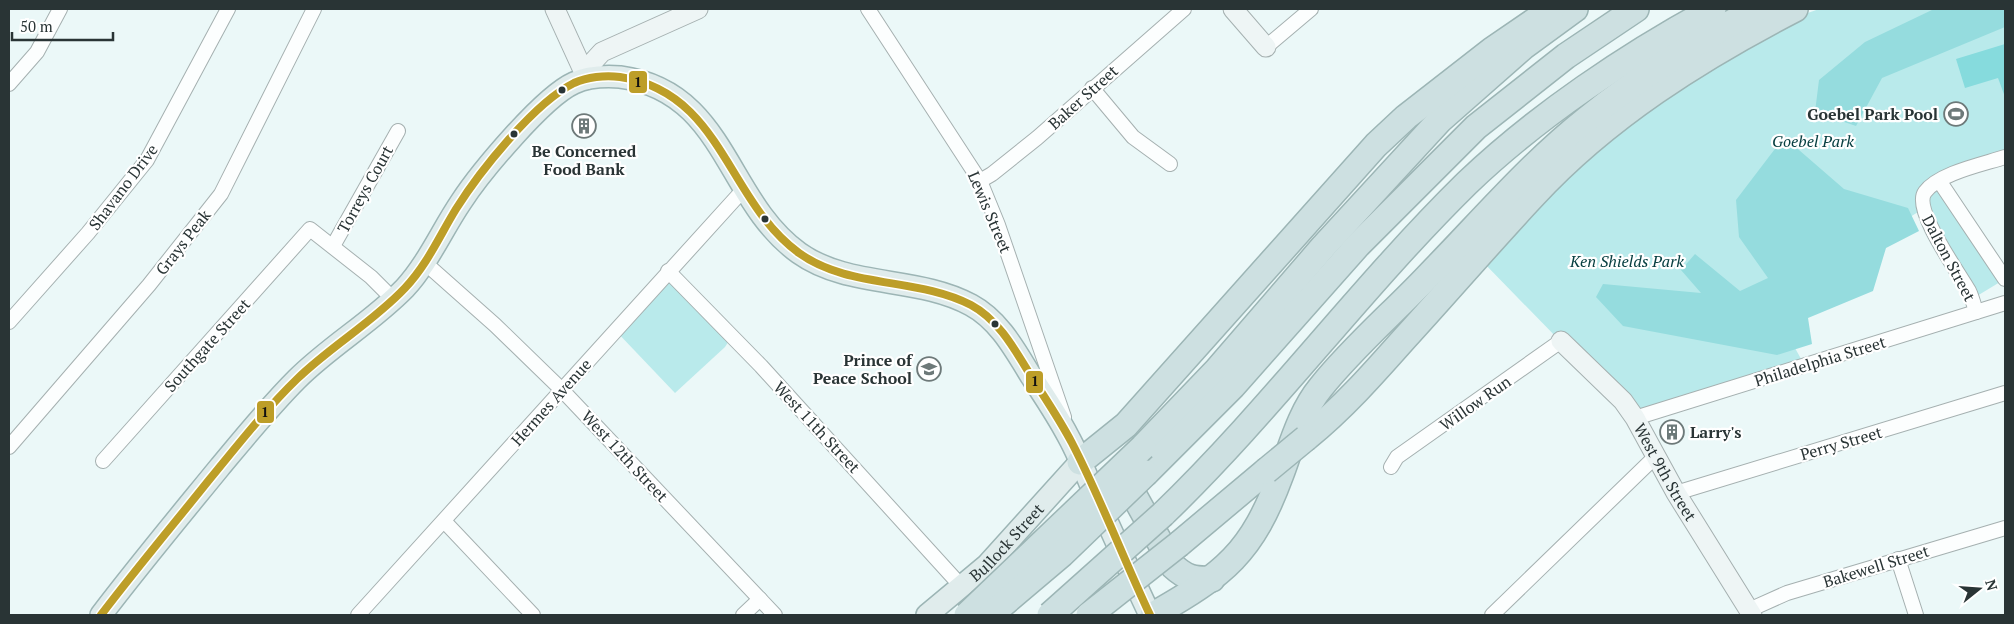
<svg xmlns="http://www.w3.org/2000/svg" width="2014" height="624" font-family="'PT Serif',serif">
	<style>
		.green { fill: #b9eaeb }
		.forest { fill: #95dcde }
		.water { fill: #86dbdd }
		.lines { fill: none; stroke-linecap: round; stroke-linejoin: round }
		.street-casing { stroke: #a5b0b0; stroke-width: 16 }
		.secondary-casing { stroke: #a5b0b0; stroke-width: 21 }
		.primary-casing { stroke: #9cb5b5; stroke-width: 24 }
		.highway-casing { stroke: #9cb5b5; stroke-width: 28 }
		.street { stroke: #fcfefe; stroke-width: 14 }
		.secondary { stroke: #eef5f5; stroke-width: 19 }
		.primary { stroke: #e0ecec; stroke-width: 21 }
		.highway { stroke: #cde0e1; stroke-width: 25 }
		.highway-bridge-casing { stroke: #9cb5b5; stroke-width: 28; stroke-linecap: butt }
		.highway-bridge { stroke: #cde0e1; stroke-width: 25 }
		.bus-1-casing { stroke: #fff; stroke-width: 11 }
		.bus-1 { stroke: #bd9e28; stroke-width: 8 }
		.bus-dot { fill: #293435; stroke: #fff; stroke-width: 2 }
		.labels { text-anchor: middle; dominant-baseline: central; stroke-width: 4.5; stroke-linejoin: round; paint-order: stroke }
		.street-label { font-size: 16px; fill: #293435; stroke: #fff }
		.poi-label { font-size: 16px; font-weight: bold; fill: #293435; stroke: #fff; text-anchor: end }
		.park-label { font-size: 16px; font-style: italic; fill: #084042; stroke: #fff }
		.line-badge { stroke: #fff; stroke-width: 2 }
		.pale-badge-label { font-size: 14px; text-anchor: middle; font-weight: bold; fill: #111 }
	</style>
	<rect width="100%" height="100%" fill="#ebf8f8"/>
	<!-- green -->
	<g class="green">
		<polygon points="1819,9 2005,9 2005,157 1952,173 1945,185 2005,279 1972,299 1923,209 1770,303 1805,366 1635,418 1483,262 1525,216 1652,103 1805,14"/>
		<polygon points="668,271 732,336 725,347 675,393 615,330"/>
	</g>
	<!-- forest -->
	<g class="forest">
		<polygon points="1934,9 2005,9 2005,27 1882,78 1856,126 1815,112 1819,80 1865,42"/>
		<polygon points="1784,137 1844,189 1908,208 1919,231 1886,248 1873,291 1808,318 1812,344 1777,355 1623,326 1596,297 1603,284 1701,293 1681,270 1695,254 1740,291 1768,278 1739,237 1736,200"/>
	</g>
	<!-- water -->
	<polygon class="water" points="2005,44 2005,97 1998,78 1965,88 1956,59"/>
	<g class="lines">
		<!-- street casing -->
		<g class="street-casing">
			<g id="street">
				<polyline points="868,9 980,181 998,225 1064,417"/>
				<polyline points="1266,47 1311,9"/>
				<polyline points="9,84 37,52 60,9"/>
				<polyline points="1092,88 1133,137 1170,164"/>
				<polyline points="980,181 992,174 1037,138 1184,9"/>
				<polyline points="1940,182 2005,279"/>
				<polyline points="333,246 398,131"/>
				<polyline points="424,262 495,325 562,390 775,615"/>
				<polyline points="668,271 761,366 962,587"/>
				<path d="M1976 312C1974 305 1972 297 1969 291 1959 273 1912 209 1925 192 1939 173 1984 164 2005 157"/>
				<polyline points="9,322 88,233 147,160 228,9"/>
				<polyline points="1635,418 2005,303"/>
				<polyline points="9,447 149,285 221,194 314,9"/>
				<polyline points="103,461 310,229 371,277 393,299"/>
				<polyline points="1391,467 1397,457 1561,341"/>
				<polyline points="1676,493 2005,393"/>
				<polyline points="444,521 533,615"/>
				<polyline points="1898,559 1916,615"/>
				<polyline points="1749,610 1787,593 2005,528"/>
				<polyline points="358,615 744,189"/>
				<polyline points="743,615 760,599"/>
				<polyline points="1492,615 1655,457"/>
			</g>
		</g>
		<!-- secondary casing -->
		<g class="secondary-casing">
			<g id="secondary">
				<polyline points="555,9 587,79"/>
				<polyline points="1233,9 1266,47"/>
				<polyline points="587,79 591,64 602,52 698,9"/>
				<path id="s1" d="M1561 341 1623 401 1635 418 1676 493 1752 615"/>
			</g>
		</g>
		<!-- primary casing -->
		<g class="primary-casing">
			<g id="primary">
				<path d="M101 615C139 565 179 517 219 468 244 438 269 407 297 379 330 346 372 322 405 288 428 263 442 230 461 202 480 173 543 97 574 83 587 77 606 76 620 77 726 91 725 200 799 253 848 288 918 276 971 305 999 320 1015 350 1031 376 1044 396 1057 415 1068 436 1078 454 1086 474 1094 493 1113 534 1131 575 1150 615"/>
				<path id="s2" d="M927 615 987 565 1080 462"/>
			</g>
		</g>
		<!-- highway casing -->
		<g class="highway-casing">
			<g id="highway">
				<path d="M1306 438C1342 409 1373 374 1404 339 1447 292 1489 243 1533 196 1606 117 1700 58 1795 9"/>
				<polyline points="1143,447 1217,370 1323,247 1440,120 1523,47 1575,9"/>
				<polyline points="1080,462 1126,425 1376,145 1406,117 1492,50 1552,9"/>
				<path d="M1120 470 1173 566C1186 578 1194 580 1212 579"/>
				<polyline points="1146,473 1233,386 1358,245 1476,127 1566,56 1636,9"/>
				<path d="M1163 514C1271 410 1360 288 1467 183 1537 116 1628 55 1713 9"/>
				<polyline points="1179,544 1266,471"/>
				<path d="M1153 615C1225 574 1252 553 1281 474 1292 444 1301 411 1321 387 1353 347 1393 313 1428 276 1480 223 1529 165 1587 119 1640 76 1697 42 1756 9"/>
			</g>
		</g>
		<!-- street -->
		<use href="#street" class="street"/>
		<!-- secondary -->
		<use href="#secondary" class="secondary"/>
		<!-- primary -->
		<use href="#primary" class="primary"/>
		<!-- highway -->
		<use href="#highway" class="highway"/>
		<!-- highway-bridge casing -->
		<g class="highway-bridge-casing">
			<g id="highway-bridge">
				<polyline points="1266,471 1306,438"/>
				<polyline points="967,615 1143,447"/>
				<polyline points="990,615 1062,554 1146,473"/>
				<polyline points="1050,615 1163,514"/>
				<polyline points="1089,615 1179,544"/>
			</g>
		</g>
		<!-- highway-bridge -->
		<use href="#highway-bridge" class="highway-bridge"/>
		<!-- bus-1 casing -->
		<g class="bus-1-casing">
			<path id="bus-1" d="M101 615C136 569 173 525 209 480 237 446 265 410 297 379 331 346 373 322 405 288 427 265 440 235 456 209 480 171 534 103 574 83 587 77 605 75 620 77 722 92 727 201 799 253 849 289 917 277 971 305 999 320 1015 350 1031 376 1045 398 1060 420 1072 443 1101 499 1123 558 1150 615"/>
		</g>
		<!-- bus-1 -->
		<use href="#bus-1" class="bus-1"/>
	</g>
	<!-- icons -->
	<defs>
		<g id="stadium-ring" transform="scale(1.25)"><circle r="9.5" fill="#fff" stroke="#6d7979" stroke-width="1.5"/><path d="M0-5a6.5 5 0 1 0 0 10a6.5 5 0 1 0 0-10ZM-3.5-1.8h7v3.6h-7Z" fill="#6d7979"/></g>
		<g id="building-ring" transform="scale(1.25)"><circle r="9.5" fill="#fff" stroke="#6d7979" stroke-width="1.5"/><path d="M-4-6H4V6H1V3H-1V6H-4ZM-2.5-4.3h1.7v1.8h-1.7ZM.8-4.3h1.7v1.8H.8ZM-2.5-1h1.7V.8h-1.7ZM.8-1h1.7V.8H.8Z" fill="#6d7979"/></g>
		<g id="school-ring" transform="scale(1.25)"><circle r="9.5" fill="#fff" stroke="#6d7979" stroke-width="1.5"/><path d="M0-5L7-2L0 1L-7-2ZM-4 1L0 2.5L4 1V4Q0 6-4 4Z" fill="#6d7979"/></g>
	</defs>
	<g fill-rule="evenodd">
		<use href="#stadium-ring" x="1956" y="114"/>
		<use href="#building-ring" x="584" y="126"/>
		<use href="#school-ring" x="929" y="369"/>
		<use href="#building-ring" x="1672" y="432"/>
	</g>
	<!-- markers -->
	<g class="bus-dot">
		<circle cx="562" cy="90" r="4.5"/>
		<circle cx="514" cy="134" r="4.5"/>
		<circle cx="765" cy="219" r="4.5"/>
		<circle cx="995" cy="324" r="4.5"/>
	</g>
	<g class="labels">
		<!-- street labels -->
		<g class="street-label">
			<text transform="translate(1083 97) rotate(-42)">Baker Street</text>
			<text transform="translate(123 187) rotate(-53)">Shavano Drive</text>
			<text transform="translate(365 189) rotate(-61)">Torreys Court</text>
			<text transform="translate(990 212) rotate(67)">Lewis Street</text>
			<text transform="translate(183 242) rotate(-52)">Grays Peak</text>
			<text transform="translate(1949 258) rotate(62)">Dalton Street</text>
			<text transform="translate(207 345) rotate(-48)">Southgate Street</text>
			<text transform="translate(1820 361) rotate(-17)">Philadelphia Street</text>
			<text transform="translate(551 402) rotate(-48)">Hermes Avenue</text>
			<text transform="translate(1475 403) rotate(-35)">Willow Run</text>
			<text transform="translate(817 427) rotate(47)">West 11th Street</text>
			<text transform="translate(1841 443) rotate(-16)">Perry Street</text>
			<text transform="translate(625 456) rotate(47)">West 12th Street</text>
			<text stroke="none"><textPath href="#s1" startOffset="169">West 9th Street</textPath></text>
			<text stroke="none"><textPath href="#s2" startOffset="108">Bullock Street</textPath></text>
			<text transform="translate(1876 566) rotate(-17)">Bakewell Street</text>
		</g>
		<!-- poi labels -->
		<g class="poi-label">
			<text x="1938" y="114">Goebel Park Pool</text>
			<text x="584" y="151" text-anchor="middle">Be Concerned<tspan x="584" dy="18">Food Bank</tspan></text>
			<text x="912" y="360">Prince of<tspan x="912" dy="18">Peace School</tspan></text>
			<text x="1690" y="432" text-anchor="start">Larry's</text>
		</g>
		<!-- park labels -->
		<g class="park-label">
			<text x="1813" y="141">Goebel Park</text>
			<text x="1627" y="261">Ken Shields Park</text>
		</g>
	</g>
	<g class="line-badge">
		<rect x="628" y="70" width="20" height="24" rx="5" fill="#bd9e28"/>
		<rect x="1025" y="370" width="19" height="24" rx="5" fill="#bd9e28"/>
		<rect x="256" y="400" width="19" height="24" rx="5" fill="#bd9e28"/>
	</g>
	<g class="pale-badge-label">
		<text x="638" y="87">1</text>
		<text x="1035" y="386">1</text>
		<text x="265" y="417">1</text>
	</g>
	<!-- border -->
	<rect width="2014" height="624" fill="none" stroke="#293435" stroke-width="20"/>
	<!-- north arrow -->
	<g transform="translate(1979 589) rotate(73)" stroke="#ffffff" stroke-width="4" paint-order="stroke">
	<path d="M0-4L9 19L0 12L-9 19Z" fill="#293435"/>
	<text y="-8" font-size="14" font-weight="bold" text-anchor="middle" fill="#293435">N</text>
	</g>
	<!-- scale -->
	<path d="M12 32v8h101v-8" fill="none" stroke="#293435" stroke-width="2.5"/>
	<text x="20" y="32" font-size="15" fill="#293435" stroke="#ffffff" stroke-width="4" paint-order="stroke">50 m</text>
</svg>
